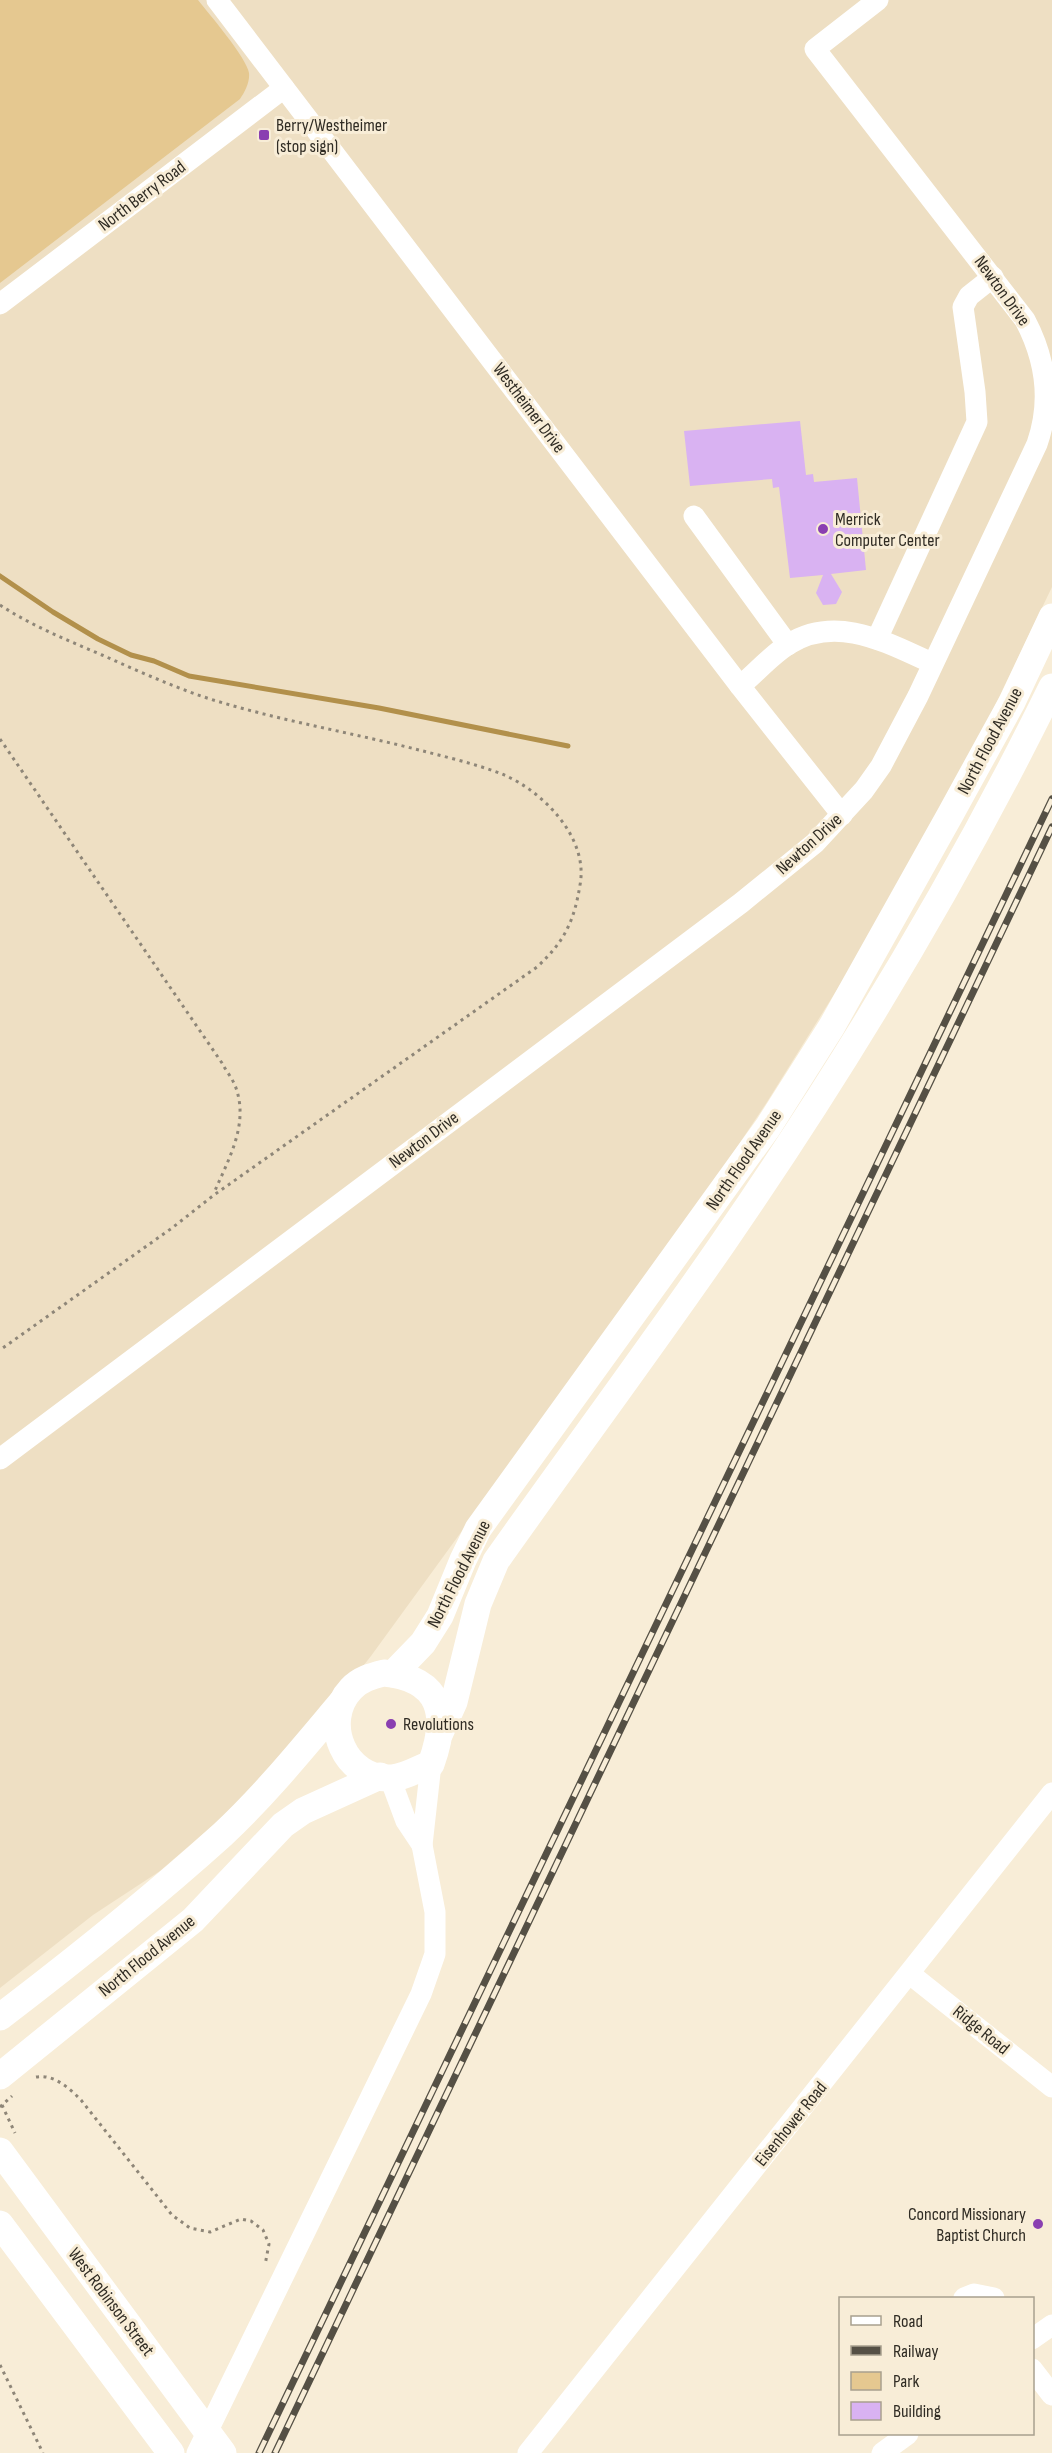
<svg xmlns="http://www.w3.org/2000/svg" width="1052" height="2453" font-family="'Sofia Sans Condensed',sans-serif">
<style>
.built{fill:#eedfc3}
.green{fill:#e5c890}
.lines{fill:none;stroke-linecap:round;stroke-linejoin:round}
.stream{stroke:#b2904b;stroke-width:5}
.building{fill:#d9b2f2}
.path{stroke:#8e8678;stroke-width:3;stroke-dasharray:3 4.5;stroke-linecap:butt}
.minor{stroke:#fff;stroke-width:21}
.major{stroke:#fff;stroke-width:27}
.rail-casing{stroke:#555045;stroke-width:7}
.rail{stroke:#f8edd7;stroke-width:4.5;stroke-dasharray:14;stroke-linecap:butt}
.poi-dot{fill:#8a3fb1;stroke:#f8edd7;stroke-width:2}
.labels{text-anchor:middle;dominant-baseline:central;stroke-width:6;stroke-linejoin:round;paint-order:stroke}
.poi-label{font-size:18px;fill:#302c24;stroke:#f8edd7;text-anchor:start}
.street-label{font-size:18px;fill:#302c24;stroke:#f8edd7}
</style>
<rect width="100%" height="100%" fill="#f8edd7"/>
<polygon class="built" points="0,0 1052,0 1052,587 989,718 871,935 767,1102 691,1216 371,1656 330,1708 234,1807 160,1871 93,1915 0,1988"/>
<path class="green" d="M 0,0 L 198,0 C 209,14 247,58 249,73 C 250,82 245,92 240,99 L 0,283 Z"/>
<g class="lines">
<polyline class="stream" points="0,576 53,612 98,639 131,655 154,661 189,676 379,708 568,746"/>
</g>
<polygon class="building" points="800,421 806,475 813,474 814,482 857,478 866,570 831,574 842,592 836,604 823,605 816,593 823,575 790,578 779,487 773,488 772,479 690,486 684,431"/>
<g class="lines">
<g class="path">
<path d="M 0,605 C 32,626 67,640 102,655 C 136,670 171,686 207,698 C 276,720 349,732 419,750 C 446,757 476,764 502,774 C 543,791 589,838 580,885 C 574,922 564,942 537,967 L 214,1195 L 172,1228 L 0,1350"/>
<path d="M 0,739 L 222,1063 C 226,1071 233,1079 236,1088 C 249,1125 228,1160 214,1193"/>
<path d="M 36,2077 C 54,2074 69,2088 81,2100 L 172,2215 L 190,2228 L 210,2232 L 241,2219 L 251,2221 L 263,2230 L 269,2244 L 265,2265"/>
<polyline points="2,2105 15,2133"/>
<polyline points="0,2107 12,2096"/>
<polyline points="0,2365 43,2453"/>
</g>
<g class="minor">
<polyline points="217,0 740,686 842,815"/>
<polyline points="0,304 284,88"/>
<polyline points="694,516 788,645"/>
<polyline points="877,639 977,422 975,392 963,307 969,296 993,277"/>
<path d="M 740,686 C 756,673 771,655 789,644 C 837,614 887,643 932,663"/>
<path d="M 0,1459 L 741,903 L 815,843 L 864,790 L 881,766 L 918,696 L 1037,444 C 1052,401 1046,360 1025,320 L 815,49 L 878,0"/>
<polyline points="390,1778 406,1821 422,1845 431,1764"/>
<polyline points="910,1974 1052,2087"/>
<polyline points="964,2298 974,2294 994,2298"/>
<polyline points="1032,2339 1052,2325"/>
<polyline points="1032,2369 1052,2395"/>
<polyline points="197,2453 421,1994 435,1954 435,1912 422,1845"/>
<polyline points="528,2453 1052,1793"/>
<polyline points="882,2453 908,2434"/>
</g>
<g class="major">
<path d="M 384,1673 C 442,1679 449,1715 431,1764 C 417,1769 406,1777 392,1778 C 345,1781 320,1722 351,1689 C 360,1679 372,1676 384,1673 Z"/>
<polyline points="393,1674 423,1643 440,1616 463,1560 478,1529 768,1127 832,1026 950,815 1012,702 1052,617"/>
<path d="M 440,1733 L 454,1702 L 478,1604 L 496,1561 C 571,1455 649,1350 723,1243 C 845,1066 957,880 1052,687"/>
<path d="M 0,2017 C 76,1959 151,1899 222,1835 C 265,1795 303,1748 341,1703"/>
<polyline points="0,2076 193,1920 283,1825 303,1811 380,1776"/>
<polyline points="0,2151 223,2453"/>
<polyline points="0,2224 171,2453"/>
</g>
<g class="rail-casing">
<g id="rail">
<polyline points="259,2453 1052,799"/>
<polyline points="275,2453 1052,827"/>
</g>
</g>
<use href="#rail" class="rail"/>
</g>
<g class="poi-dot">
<rect x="258" y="129" width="12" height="12" rx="3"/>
<circle cx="823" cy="529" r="6"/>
<circle cx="391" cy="1724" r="6"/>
<circle cx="1038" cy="2224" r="6"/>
</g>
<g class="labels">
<g class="poi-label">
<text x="276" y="125">Berry/Westheimer<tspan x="276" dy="21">(stop sign)</tspan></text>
<text x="835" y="519">Merrick<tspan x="835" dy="21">Computer Center</tspan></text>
<text x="403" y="1724">Revolutions</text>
<text x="1026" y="2214" text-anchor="end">Concord Missionary<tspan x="1026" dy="21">Baptist Church</tspan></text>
</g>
<g class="street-label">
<text transform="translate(142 196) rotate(-37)">North Berry Road</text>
<text transform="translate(1002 291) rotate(54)">Newton Drive</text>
<text transform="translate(529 408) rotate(53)">Westheimer Drive</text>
<text transform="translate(990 741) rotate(-62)">North Flood Avenue</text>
<text transform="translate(809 844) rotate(-42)">Newton Drive</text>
<text transform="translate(424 1140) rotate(-37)">Newton Drive</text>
<text transform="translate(744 1160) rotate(-55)">North Flood Avenue</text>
<text transform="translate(459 1574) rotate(-63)">North Flood Avenue</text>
<text transform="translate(147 1956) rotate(-39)">North Flood Avenue</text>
<text transform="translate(981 2030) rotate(39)">Ridge Road</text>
<text transform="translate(791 2124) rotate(-51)">Eisenhower Road</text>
<text transform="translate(111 2302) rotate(53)">West Robinson Street</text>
</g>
</g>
<rect x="839" y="2297" width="195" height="138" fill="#f8edd7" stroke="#a8a08f" stroke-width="1.5"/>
<rect x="851" y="2316" width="30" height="9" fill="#ffffff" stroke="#a8a08f" stroke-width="1.5"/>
<text x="893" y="2327" font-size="18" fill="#302c24">Road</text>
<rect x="851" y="2346" width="30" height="9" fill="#555045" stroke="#a8a08f" stroke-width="1.5"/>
<text x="893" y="2357" font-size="18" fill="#302c24">Railway</text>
<rect x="851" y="2372" width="30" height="18" fill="#e5c890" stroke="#a8a08f" stroke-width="1.5"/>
<text x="893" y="2387" font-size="18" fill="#302c24">Park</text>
<rect x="851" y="2402" width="30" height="18" fill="#d9b2f2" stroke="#a8a08f" stroke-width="1.5"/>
<text x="893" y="2417" font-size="18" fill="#302c24">Building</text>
</svg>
